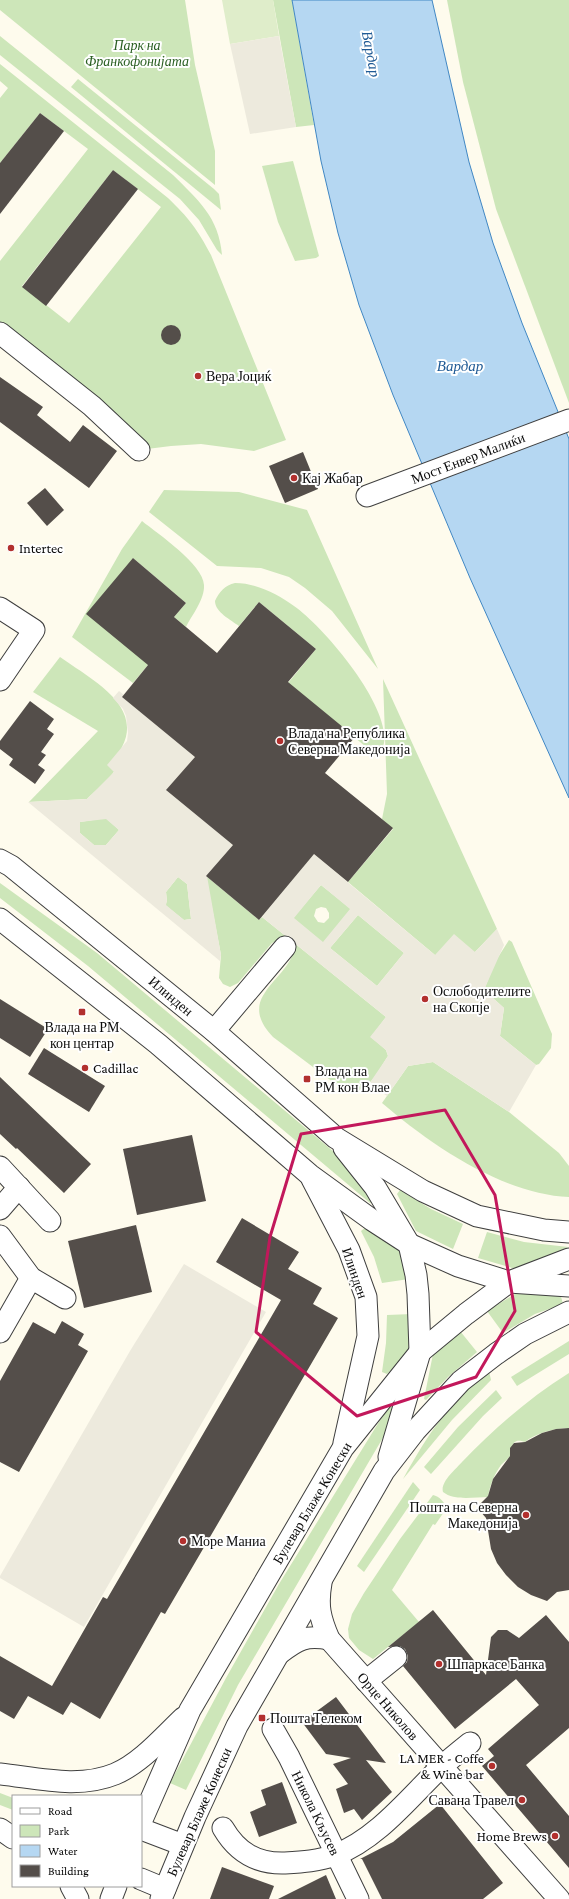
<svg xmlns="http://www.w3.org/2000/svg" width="569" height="1899" font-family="'Crimson Pro',serif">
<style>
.green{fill:#cde6b9;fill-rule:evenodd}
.pitch{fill:#dfedca}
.plaza{fill:#edeadd;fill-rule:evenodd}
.water{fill:#b5d7f2;stroke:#4187c3}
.building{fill:#544e4a}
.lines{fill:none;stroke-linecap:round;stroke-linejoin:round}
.minor-casing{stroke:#3f3f3f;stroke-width:23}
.minor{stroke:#fff;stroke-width:21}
.marked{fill:none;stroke:#c2185b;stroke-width:3;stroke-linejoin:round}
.poi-dot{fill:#b2302e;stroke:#fff;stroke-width:1.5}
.labels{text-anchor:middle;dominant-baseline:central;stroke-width:4;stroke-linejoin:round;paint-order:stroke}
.park-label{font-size:14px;font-style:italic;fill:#2a5f22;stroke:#fff}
.poi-label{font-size:14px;fill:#0c0c0c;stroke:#fff;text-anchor:start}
.street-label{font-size:14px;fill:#0c0c0c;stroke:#fff}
.water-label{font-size:15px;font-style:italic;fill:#1f5a95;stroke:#fff}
</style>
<rect width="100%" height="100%" fill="#fefbed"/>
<g class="green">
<polygon points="0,0 185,0 195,65 215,151 215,185 0,10"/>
<polygon points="273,0 292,0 314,125 296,127"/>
<polygon points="447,0 569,0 569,403 496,209 463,82"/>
<path d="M 0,36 L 173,175 C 198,200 219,217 222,255 L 217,250 L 199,220 L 180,199 L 0,55 Z"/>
<path d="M 0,64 L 168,198 C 188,217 198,230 211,255 L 286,440 L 254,451 L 201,444 L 171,446 L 139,450 L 0,333 L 0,261 L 88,149 L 40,113 L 0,163 L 0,98 L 8,88 L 0,81 ZM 113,170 L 161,207 L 69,323 L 22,286 Z"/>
<polygon points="78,79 214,189 219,194 221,210 71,87"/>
<polygon points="293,161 319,256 316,258 295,261 278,222 262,166"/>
<polygon points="164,490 239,492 307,510 378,669 332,611 305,588 289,577 261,568 217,566 149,512"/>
<path d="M 142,521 C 158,534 203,564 204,585 C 205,599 192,615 186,627 L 174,617 L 186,603 L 133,558 L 161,649 L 133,683 L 72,637 L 122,549 Z"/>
<path d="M 235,583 C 256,583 278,594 294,606 C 324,627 390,705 384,743 C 383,748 380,752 377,756 L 297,690 L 279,694 L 316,649 L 259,602 L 239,626 C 231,620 215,612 215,601 C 219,592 225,585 235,583 Z"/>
<path d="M 60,657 C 89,678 144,705 122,747 C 119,754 118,763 115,770 C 110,779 95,791 87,799 L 29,802 L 98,731 L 33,692 Z"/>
<polygon points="383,679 497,929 475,952 435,955 348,882 393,829 382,819 387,794"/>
<polygon points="106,818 119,830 106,845 94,845 80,833 80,822"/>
<path d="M 206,876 L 259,920 L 262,917 L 386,1017 L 371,1037 L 386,1050 L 388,1056 C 376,1074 366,1100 341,1088 L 273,1037 C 237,999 281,984 293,954 L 277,941 L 272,943 L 238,983 L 230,987 L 223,984 L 219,978 L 221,955 Z"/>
<polygon points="178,877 187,884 191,919 184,920 165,905 167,901 166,892"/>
<polygon points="0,883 97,953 334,1152 361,1178 374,1202 370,1203 88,966 0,898"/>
<path d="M 321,885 L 351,909 L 323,943 L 293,918 ZM 321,907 L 326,908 L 329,913 L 329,918 L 324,923 L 318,922 L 314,916 L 316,909 Z"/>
<polygon points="358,915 404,953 377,986 330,948"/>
<polygon points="509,940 512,942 552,1034 551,1048 539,1064 536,1065 500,1036 504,1008 484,990 495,962"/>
<path d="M 433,1062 L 509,1112 L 559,1153 L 569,1166 L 569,1197 C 502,1194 431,1145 382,1103 L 408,1066 Z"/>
<polygon points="400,1190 431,1209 463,1224 453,1249 416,1231 397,1194"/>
<polygon points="366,1227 400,1247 409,1279 382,1283 374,1257 361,1231"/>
<polygon points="487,1232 524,1242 568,1247 519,1270 478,1258"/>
<polygon points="518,1292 560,1293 563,1304 535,1314 503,1333 487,1311"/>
<polygon points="412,1314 412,1345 401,1361 387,1374 382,1372 386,1343 387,1315"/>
<polygon points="460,1331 477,1352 448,1377 426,1400 424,1399 433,1354"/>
<polygon points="569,1341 569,1354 517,1386 511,1377"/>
<path d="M 489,1371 L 491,1380 L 452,1420 L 403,1479 C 429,1433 447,1404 489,1371 Z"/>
<path d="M 569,1373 L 569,1431 L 567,1428 C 552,1429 536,1433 525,1442 C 510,1437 513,1449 510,1456 C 508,1459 504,1462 501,1465 C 494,1475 490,1485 488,1497 C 474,1497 454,1501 443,1492 C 440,1482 456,1469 462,1462 C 495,1428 529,1398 569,1373 Z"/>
<polygon points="496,1390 502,1398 483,1416 431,1474 424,1467 458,1427"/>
<polygon points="394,1402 391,1424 238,1685 186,1790 170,1783 226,1678 279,1584 390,1404"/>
<polygon points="413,1482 420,1490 364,1572 357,1566"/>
<path d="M 433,1495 C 439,1496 446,1503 446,1509 L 435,1525 L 433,1524 L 392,1590 L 419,1622 L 373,1659 L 359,1650 L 349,1638 L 348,1629 L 352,1614 L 364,1593 L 400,1539 Z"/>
<polygon points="0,1793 13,1798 13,1810 0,1805"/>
</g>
<polygon class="pitch" points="222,0 273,0 279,36 230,44"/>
<g class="plaza">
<polygon points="279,36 296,127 250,134 230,44"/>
<path d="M 119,691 L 124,695 L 122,697 L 179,743 L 215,732 L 167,791 L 221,835 L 250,824 L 207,876 L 221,955 L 220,961 L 28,802 L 87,799 L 114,772 L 107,765 L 127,741 L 128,733 L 126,716 L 123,709 L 113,698 ZM 106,819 L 119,830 L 106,845 L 94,845 L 80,833 L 80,822 ZM 178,877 L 187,884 L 191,919 L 184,920 L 166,905 L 167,901 L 166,892 Z"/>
<path d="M 297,840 L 435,955 L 454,934 L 475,952 L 497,929 L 504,945 L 484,990 L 504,1008 L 500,1036 L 536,1065 L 509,1112 L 433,1062 L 408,1066 L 387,1096 L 369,1084 L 388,1056 L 386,1050 L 370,1037 L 386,1017 L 262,917 L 303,867 ZM 321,885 L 350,909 L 323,942 L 294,918 ZM 358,915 L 404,953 L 377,986 L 330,948 Z"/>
<polygon points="184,1264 266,1312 84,1627 0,1578 0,1576 130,1351"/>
</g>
<polygon class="water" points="292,0 432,0 469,162 493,243 522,323 569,439 569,798 470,578 393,395 359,305 338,233 321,161"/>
<g class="building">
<polygon points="40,113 64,131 0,214 0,163"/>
<polygon points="113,170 138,189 46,306 22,287"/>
<circle cx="171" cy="335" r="10"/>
<polygon points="0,377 43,407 37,415 70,442 83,425 117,451 89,488 0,422"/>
<polygon points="303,452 318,489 285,503 269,466"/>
<polygon points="45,488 64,510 47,526 27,503"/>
<polygon points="133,558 186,603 174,617 217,653 259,602 316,649 288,682 355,737 325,773 393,828 348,882 314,854 259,920 206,876 233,845 166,790 195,757 122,697 148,665 86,614"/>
<polygon points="30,701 54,719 47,729 54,734 41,752 46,755 38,765 45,770 35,784 9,765 13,759 0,749 0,741"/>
<polygon points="0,999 48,1029 30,1057 0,1038"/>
<polygon points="44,1048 105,1086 89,1112 28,1074"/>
<polygon points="0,1077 91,1164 64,1193 17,1148 16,1149 0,1134"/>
<polygon points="192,1135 206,1201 137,1215 123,1149"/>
<polygon points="242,1218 299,1252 288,1269 322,1288 313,1304 338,1318 165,1614 161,1612 100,1719 71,1702 63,1715 28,1696 14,1719 0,1711 0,1656 52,1686 103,1597 107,1599 281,1300 216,1262"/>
<polygon points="136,1225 152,1292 84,1308 68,1241"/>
<polygon points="62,1321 84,1334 78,1345 88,1351 19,1472 0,1462 0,1381 33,1322 55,1334"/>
<polygon points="569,1428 569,1590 557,1592 547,1601 531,1595 518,1587 506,1575 497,1563 491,1549 486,1518 480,1511 479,1505 488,1496 493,1479 510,1456 510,1448 514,1443 525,1442 542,1433 556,1429"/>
<polygon points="433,1610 486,1675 491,1637 498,1630 507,1630 519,1638 546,1615 569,1642 569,1728 526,1765 569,1816 569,1868 482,1766 494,1756 488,1749 539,1705 516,1679 455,1729 403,1666 407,1662 408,1656 405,1649 400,1646 388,1647"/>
<polygon points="336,1697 386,1763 366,1760 392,1792 362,1820 354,1809 344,1813 336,1789 348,1784 333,1764 351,1758 326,1754 302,1722"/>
<polygon points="282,1782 297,1823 259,1837 250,1812 266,1805 261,1790"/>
<polygon points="440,1804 503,1883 483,1899 382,1899 362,1859 360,1859 393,1842"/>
<polygon points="222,1867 274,1886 269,1899 210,1899"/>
<polygon points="326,1875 336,1899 278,1899"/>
</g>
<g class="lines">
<g class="minor-casing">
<g id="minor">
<polyline points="0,333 92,406 139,450"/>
<polyline points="367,496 569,420"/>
<polyline points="0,608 34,630 0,680"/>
<polyline points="0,860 11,866 214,1031 336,1138 423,1191 477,1216 544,1230 569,1232"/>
<polyline points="0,919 158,1044 310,1175 372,1220 409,1244 458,1266 509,1282 569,1286"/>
<polyline points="214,1031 285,947"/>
<polyline points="344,1148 375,1187 409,1244 416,1275 418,1294 420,1352 389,1457"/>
<polyline points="0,1167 50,1221"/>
<polyline points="312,1179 349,1250 366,1297 368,1336 344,1443"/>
<polyline points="0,1209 19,1187"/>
<polyline points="0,1236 31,1278 65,1298"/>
<polyline points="0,1332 31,1278"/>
<path d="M 321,1583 C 317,1606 320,1618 329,1639 L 559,1899"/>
<path d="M 280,1653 C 298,1639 306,1635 329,1639"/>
<polyline points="366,1681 396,1657"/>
<polyline points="273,1729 289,1757 358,1899"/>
<path d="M 0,1774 C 37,1778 79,1789 115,1774 C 141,1763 163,1737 183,1718"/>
<polyline points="141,1822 190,1710 343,1448 420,1352 466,1314 509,1282 569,1259"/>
<path d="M 223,1828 C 237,1852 256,1864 285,1863 C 302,1862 319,1861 335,1855 C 377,1839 409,1798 440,1768 C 450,1759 460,1751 470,1743"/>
<polyline points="0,1829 13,1838"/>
<polyline points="141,1829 183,1845"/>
<polyline points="141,1879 165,1889"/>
<polyline points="71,1886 78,1899"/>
<polyline points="111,1899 116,1886"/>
<polyline points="161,1899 195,1817 237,1726 384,1471 415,1431 461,1381 496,1354 525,1334 569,1312"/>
</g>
</g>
<use href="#minor" class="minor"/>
</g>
<path class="marked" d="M 445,1110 L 495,1195 L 515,1311 L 476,1377 L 357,1416 L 256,1332 L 270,1237 L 301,1134 Z"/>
<g class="poi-dot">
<circle cx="198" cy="376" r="4"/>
<circle cx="294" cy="478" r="4"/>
<circle cx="11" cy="548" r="4"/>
<circle cx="280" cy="741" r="4"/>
<circle cx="425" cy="999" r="4"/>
<rect x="78" y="1008" width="8" height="8" rx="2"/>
<circle cx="85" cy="1068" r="4"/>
<rect x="303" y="1075" width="8" height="8" rx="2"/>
<circle cx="526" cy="1515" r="4"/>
<circle cx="183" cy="1541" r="4"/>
<circle cx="439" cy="1664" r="4"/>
<rect x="258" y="1714" width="8" height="8" rx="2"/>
<circle cx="492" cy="1766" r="4"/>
<circle cx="522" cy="1800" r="4"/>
<circle cx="555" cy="1836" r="4"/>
</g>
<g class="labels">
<g class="park-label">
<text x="137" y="45">Парк на<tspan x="137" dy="16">Франкофонијата</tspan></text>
</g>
<g class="poi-label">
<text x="206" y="376">Вера Јоциќ</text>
<text x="302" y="478">Кај Жабар</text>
<text x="19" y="548">Intertec</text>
<text x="288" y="733">Влада на Република<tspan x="288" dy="16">Северна Македонија</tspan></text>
<text x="433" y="991">Ослободителите<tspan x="433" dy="16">на Скопје</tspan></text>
<text x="82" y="1027" text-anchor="middle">Влада на РМ<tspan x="82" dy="16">кон центар</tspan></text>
<text x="93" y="1068">Cadillac</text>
<text x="315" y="1071">Влада на<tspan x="315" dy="16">РМ кон Влае</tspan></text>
<text x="518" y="1507" text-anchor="end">Пошта на Северна<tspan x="518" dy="16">Македонија</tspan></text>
<text x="191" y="1541">Море Маниа</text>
<text x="447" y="1664">Шпаркасе Банка</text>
<text x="270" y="1718">Пошта Телеком</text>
<text x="484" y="1758" text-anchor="end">LA MER - Coffe<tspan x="484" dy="16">&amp; Wine bar</tspan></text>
<text x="514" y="1800" text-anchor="end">Савана Травел</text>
<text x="547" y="1836" text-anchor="end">Home Brews</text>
</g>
<g class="street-label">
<text transform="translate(468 458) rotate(-21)">Мост Енвер Малиќи</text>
<text transform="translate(171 996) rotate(40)">Илинден</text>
<text transform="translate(355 1273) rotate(71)">Илинден</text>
<text transform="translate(312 1503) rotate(-59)">Булевар Блаже Конески</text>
<text transform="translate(388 1706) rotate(49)">Орце Николов</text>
<text transform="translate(199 1812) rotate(-66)">Булевар Блаже Конески</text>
<text transform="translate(316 1813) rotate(64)">Никола Кљусев</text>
</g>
<g class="water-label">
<text transform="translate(371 54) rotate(79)">Вардар</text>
<text x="460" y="366">Вардар</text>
</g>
</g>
<rect x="12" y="1795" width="130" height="92" fill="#ffffff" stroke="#9e9e9e"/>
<rect x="20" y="1808" width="20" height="6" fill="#ffffff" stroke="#9e9e9e"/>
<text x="48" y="1815" font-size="12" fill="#0c0c0c">Road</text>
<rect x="20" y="1825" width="20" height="12" fill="#cde6b9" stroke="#9e9e9e"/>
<text x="48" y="1835" font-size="12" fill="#0c0c0c">Park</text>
<rect x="20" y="1845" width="20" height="12" fill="#b5d7f2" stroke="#9e9e9e"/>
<text x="48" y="1855" font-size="12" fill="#0c0c0c">Water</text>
<rect x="20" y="1865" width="20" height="12" fill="#544e4a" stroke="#9e9e9e"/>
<text x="48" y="1875" font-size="12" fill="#0c0c0c">Building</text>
</svg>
